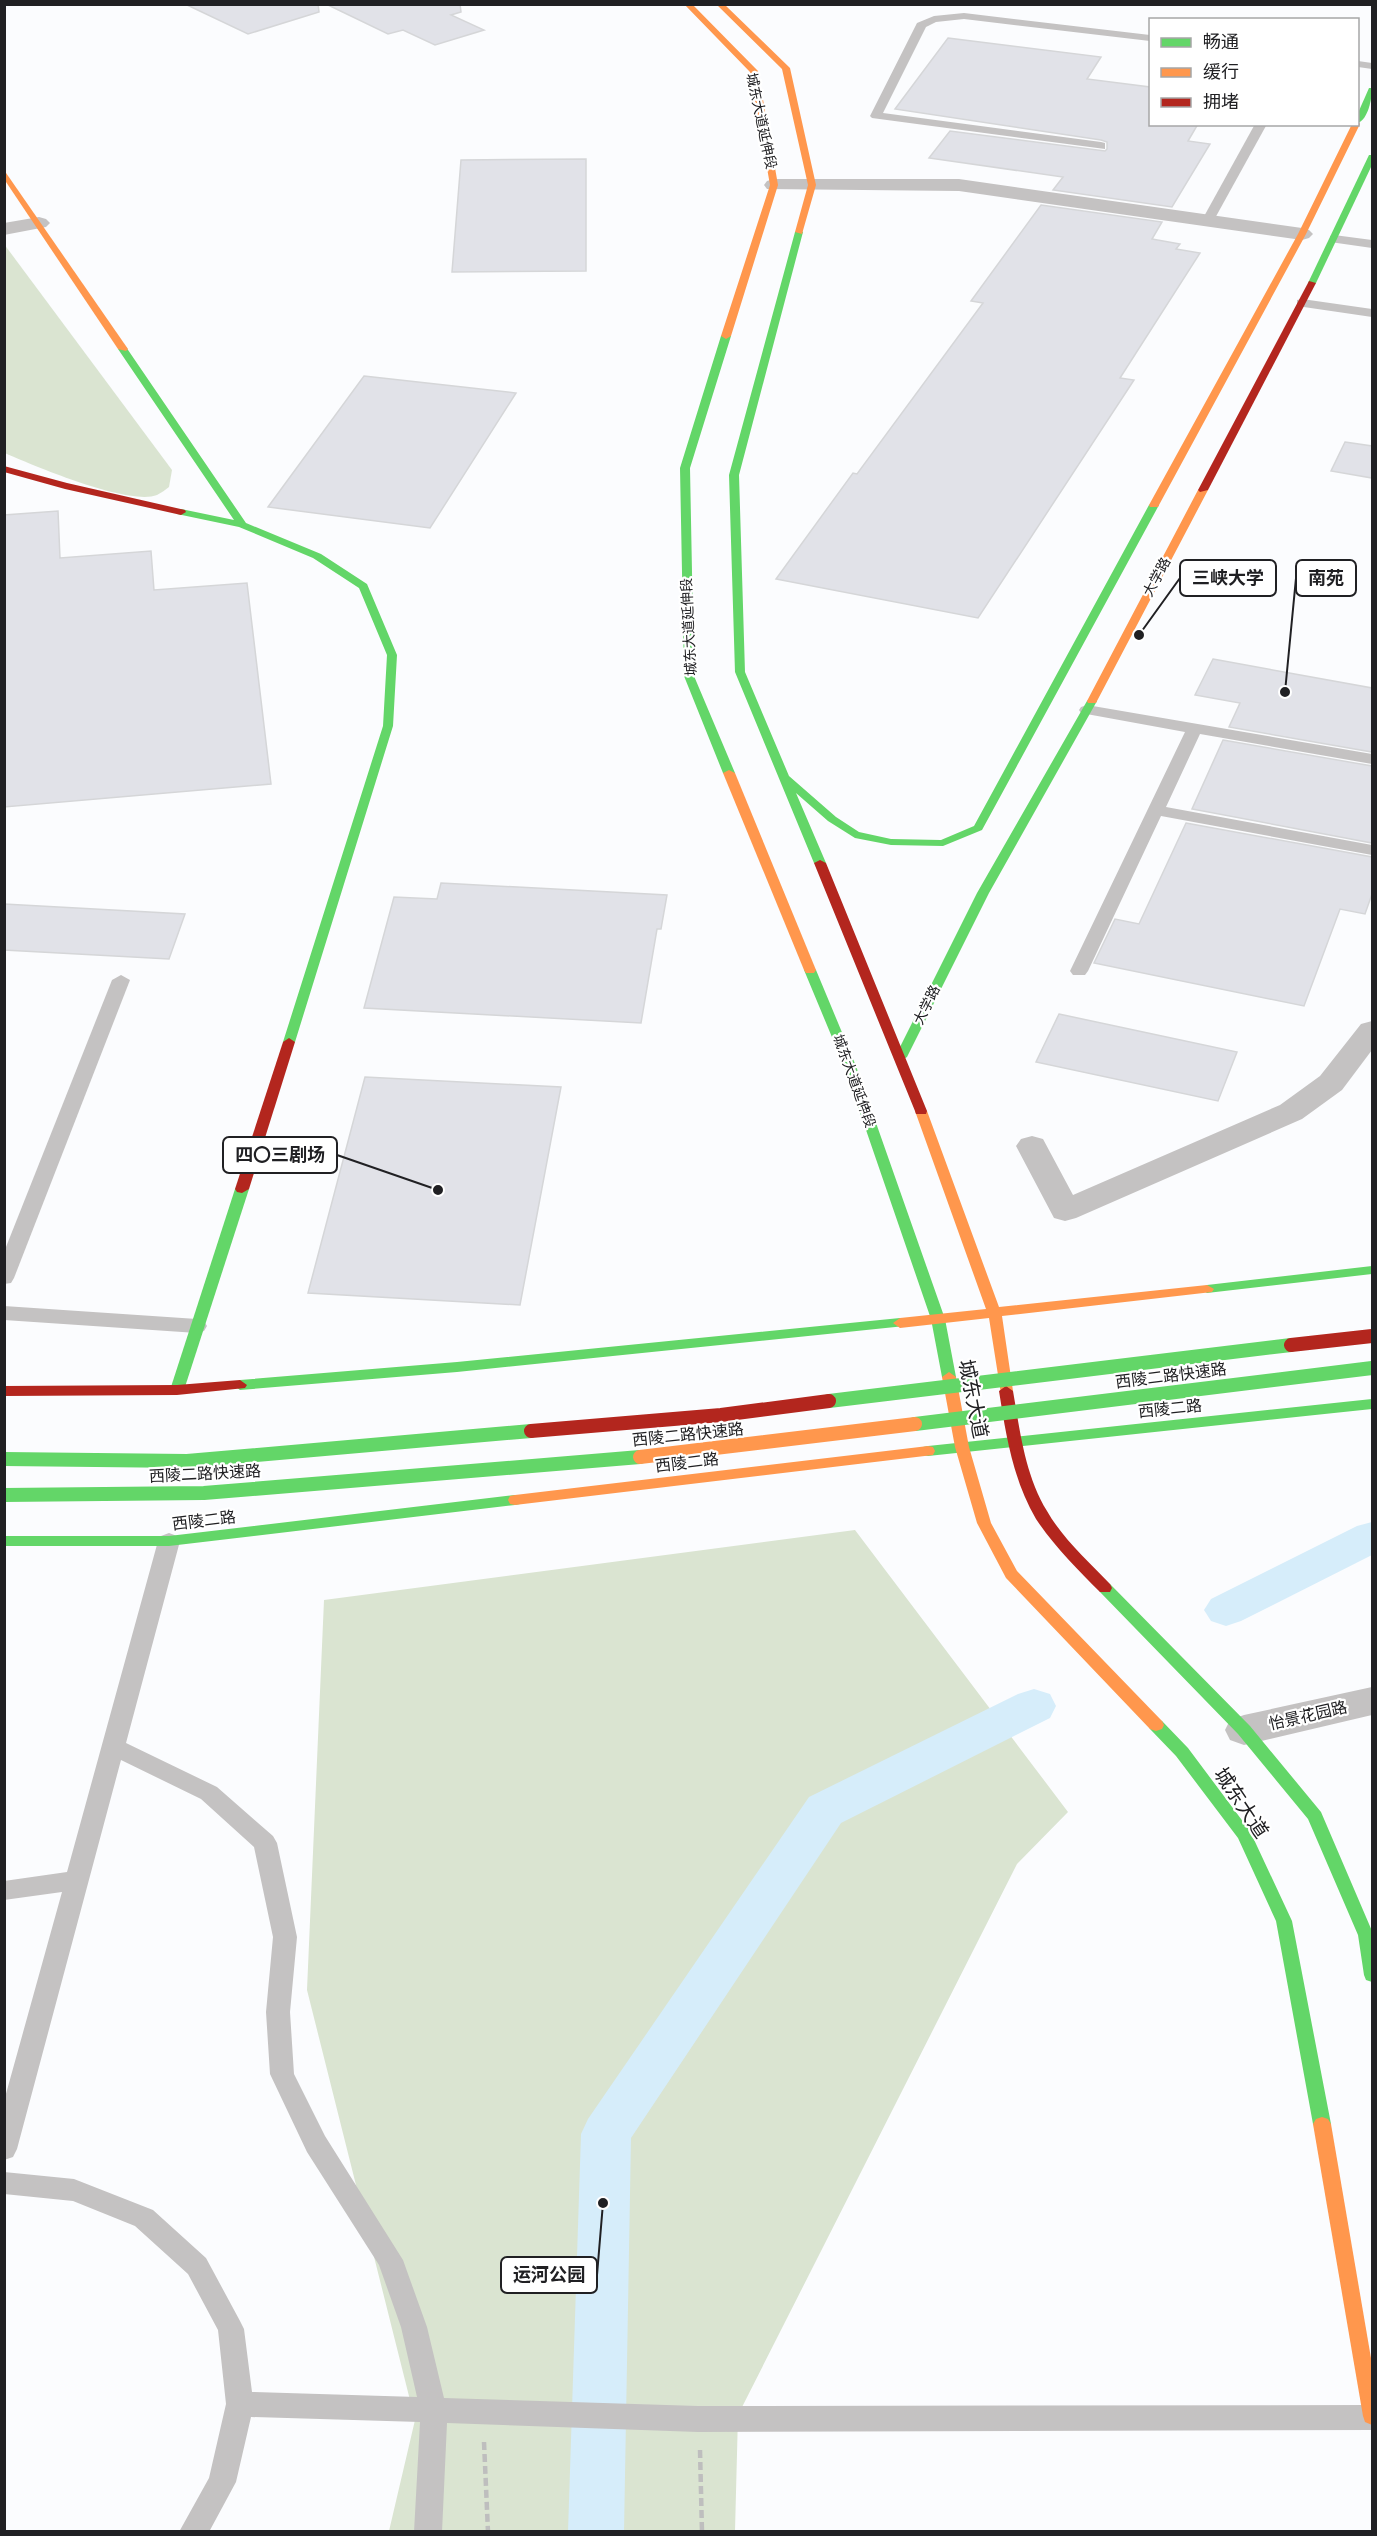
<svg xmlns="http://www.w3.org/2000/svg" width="1377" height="2536" font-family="'Nunito Sans','Noto Sans SC',sans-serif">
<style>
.green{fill:#dae4d1}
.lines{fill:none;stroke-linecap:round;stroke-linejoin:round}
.canal{fill:#d6edfa;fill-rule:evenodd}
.building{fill:#e1e2e8;stroke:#d5d6d8;stroke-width:1.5}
.path{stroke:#bebebe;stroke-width:4.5;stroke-dasharray:8 4;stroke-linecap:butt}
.lane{fill:#c4c2c2;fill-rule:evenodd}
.street{fill:#c4c2c2;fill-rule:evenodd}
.fast{fill:#63d668;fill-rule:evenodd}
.slow{fill:#ff974d;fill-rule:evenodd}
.jam{fill:#b3261e;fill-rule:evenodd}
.fast-bridge{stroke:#63d668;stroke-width:14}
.slow-bridge{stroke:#ff974d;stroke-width:14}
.jam-bridge{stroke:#b3261e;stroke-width:14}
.labels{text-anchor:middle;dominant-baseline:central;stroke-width:4.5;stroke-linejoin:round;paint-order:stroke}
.far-street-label{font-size:14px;fill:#202023;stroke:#fff}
.street-label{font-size:16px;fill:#202023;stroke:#fff}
.near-street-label{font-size:20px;fill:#202023;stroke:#fff}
.leader{fill:none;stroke:#202023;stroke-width:2}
.callout-dot{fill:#202023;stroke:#fff;stroke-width:2}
.callout{fill:#fff;stroke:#202023;stroke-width:2}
.callout-label{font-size:18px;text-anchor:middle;font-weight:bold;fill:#202023}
</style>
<rect width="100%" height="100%" fill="#fbfcfe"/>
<g class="green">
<path d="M 4,244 L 172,470 L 169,487 C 165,490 161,493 157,495 C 129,506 34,466 5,453 Z"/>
<polygon points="855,1530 1068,1812 1017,1864 738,2415 735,2531 389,2531 415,2420 307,1990 324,1600"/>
</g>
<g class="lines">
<g class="canal">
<polygon points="1372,1522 1372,1555 1241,1621 1226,1626 1211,1621 1204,1610 1211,1599 1357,1526"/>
<polygon points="1034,1689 1050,1694 1056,1706 1050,1718 841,1823 631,2138 624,2532 568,2532 581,2134 588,2119 809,1797 1018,1694"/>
</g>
</g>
<g class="building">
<polygon points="185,4 318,4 319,12 248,34"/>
<polygon points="326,4 460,4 461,12 451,15 484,30 435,45 403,30 388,34"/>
<polygon points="948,38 1101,57 1087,79 1150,87 1150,124 1198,124 1188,141 1210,144 1172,207 1053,190 1063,177 929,158 950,131 1105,151 1107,149 1107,142 1101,140 895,109"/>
<polygon points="586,159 586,271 452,272 461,160"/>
<polygon points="1041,205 1162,222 1152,239 1180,244 1176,249 1200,253 1120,378 1134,380 978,618 776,579 853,473 857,474 983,303 971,301"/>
<polygon points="364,376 516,393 430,528 268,507"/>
<polygon points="1345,442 1372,446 1372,478 1331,471"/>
<polygon points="58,511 60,558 151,551 154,590 247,583 271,784 4,807 4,515"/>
<polygon points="1213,659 1372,688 1372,752 1229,727 1240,703 1195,695"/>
<polygon points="1223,740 1372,766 1372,843 1192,809"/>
<polygon points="1186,823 1372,857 1372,894 1365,914 1340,909 1304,1006 1094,963 1115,919 1139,924"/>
<polygon points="441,883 667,895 661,929 657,929 641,1023 364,1008 394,897 437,899"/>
<polygon points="4,904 185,914 169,959 4,950"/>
<polygon points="1059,1014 1237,1052 1218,1101 1036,1062"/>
<polygon points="365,1077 561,1087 520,1305 308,1293"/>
</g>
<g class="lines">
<g class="path">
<polyline points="484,2442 488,2532"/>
<polyline points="700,2450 702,2532"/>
</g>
<g class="lane">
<polygon points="964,13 1150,35 1150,41 964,19 936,22 926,27 883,113 1101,142 1105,143 1105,149 872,118 870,116 917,23 934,16"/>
<polygon points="1358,61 1372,63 1372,69 1358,67"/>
<polygon points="1255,124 1267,124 1214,220 1212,223 1204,223 1202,220"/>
<polygon points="1334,235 1372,240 1372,248 1330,242 1330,236"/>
<polygon points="1302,299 1372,309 1372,317 1297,306 1297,300"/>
<polygon points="1087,705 1372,754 1372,764 1200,734 1166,807 1372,845 1372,855 1161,816 1088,971 1085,975 1073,975 1070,971 1185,732 1081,713 1079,710 1081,707"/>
<polygon points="121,975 130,980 14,1278 11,1283 4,1284 4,1252 112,980"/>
<polygon points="4,1306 197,1319 204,1321 207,1326 204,1331 197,1333 4,1320"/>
<polygon points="169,1533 177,1536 180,1541 126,1743 217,1787 273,1836 277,1843 297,1937 290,2012 294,2074 325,2136 403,2260 427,2327 444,2398 698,2406 1372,2405 1372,2430 698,2432 447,2423 442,2532 414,2532 420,2422 251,2417 236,2482 209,2532 179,2532 209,2478 226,2404 218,2330 188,2274 135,2226 73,2201 4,2194 4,2172 74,2179 153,2210 206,2258 240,2321 244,2329 252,2392 417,2397 401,2327 379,2265 307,2152 270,2074 266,2012 273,1937 254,1847 201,1799 121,1760 17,2149 13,2157 4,2160 4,2101 62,1892 4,1900 4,1881 67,1872 158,1541 161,1536"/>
</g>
<g class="street">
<polygon points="774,179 959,179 1302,228 1309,230 1313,234 1309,238 1302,240 959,191 767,189 764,185 767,181"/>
<polygon points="39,217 46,219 50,223 46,227 4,235 4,223"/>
<polygon points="1372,1021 1372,1050 1342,1090 1302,1119 1076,1218 1065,1221 1054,1218 1016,1146 1021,1139 1032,1136 1043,1139 1073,1195 1280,1105 1320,1076 1361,1024"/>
<polygon points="1372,1687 1372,1715 1244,1745 1230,1740 1225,1730 1230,1720 1244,1715"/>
</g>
<g class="fast">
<path d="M 1369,88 L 1372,88 C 1372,99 1368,119 1358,123 L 1358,113 Z"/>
<polygon points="1369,155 1372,155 1372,165 1316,283 1309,285 1308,283"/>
<polygon points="799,229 803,232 739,475 745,672 789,776 836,817 859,832 891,839 941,840 974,826 1149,505 1154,502 1159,505 982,830 943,846 891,845 855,838 828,821 796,793 826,863 820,866 814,863 735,672 729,475 795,232"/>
<polygon points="726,333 731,336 690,468 694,676 735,773 729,776 723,773 684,676 680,468 721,336"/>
<polygon points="120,347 126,347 246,523 321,554 367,584 397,655 393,726 295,1042 289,1046 283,1042 383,726 387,655 359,588 313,558 239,527 177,514 176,512 181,509 234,520 118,349"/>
<polygon points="1092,698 1097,701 989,893 907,1057 901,1061 897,1060 895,1057 977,893 1087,701"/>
<polygon points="810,966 816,970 856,1066 945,1319 956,1377 954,1380 949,1382 942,1377 931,1319 844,1066 804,970"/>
<polygon points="242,1185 249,1189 184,1390 182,1393 172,1393 170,1390 235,1189"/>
<polygon points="1372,1266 1372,1274 1207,1293 1200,1289 1207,1285"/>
<polygon points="900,1318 905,1320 907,1323 905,1326 457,1372 240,1390 233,1385 240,1380 457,1362"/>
<polygon points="1372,1399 1372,1409 928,1456 923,1455 921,1451 923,1447 928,1446"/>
<polygon points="515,1495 520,1496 522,1500 520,1504 515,1505 169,1546 4,1546 4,1536 169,1536"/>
<polygon points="1105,1583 1110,1584 1250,1726 1321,1812 1372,1931 1372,1982 1366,1980 1364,1975 1358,1935 1308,1819 1238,1734 1100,1592 1098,1588 1100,1584"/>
<polygon points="1156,1719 1162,1721 1188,1748 1250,1831 1292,1921 1331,2124 1328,2129 1322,2131 1316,2129 1313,2124 1276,1921 1238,1838 1176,1756 1150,1729 1148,1725 1150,1721"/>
</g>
<g class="slow">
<polygon points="684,4 692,4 758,71 778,185 731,336 726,339 721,336 770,185 750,72"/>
<polygon points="716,4 724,4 790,68 816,185 802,234 795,232 808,185 782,69"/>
<polygon points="1358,122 1360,124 1306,234 1159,505 1158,507 1150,507 1149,505 1298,234 1352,124 1358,124"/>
<polygon points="4,170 128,349 126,351 118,349 4,179"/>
<polygon points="1203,487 1208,490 1097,701 1096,703 1088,703 1087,701 1198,490"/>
<polygon points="729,770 735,773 816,970 814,973 806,973 804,970 723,773"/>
<polygon points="921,1107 927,1111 999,1307 1207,1285 1214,1289 1212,1292 1002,1316 1013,1391 1006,1396 1001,1394 989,1318 900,1328 893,1323 900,1318 986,1309 915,1111"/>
<polygon points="949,1372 956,1377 969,1447 991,1523 1017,1571 1162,1721 1164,1725 1162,1729 1156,1731 1150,1729 1006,1578 977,1523 955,1447 942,1377"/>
<polygon points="928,1446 933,1447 935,1451 933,1455 515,1505 510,1504 508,1500 510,1496 515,1495"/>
<polygon points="1322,2117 1328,2119 1331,2124 1372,2364 1372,2425 1365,2422 1363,2416 1313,2124 1316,2119"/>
</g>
<g class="jam">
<polygon points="1309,281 1316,283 1208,490 1200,492 1198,490"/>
<polygon points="4,466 67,483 185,510 186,512 181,515 65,489 4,472"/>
<polygon points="820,860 826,863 927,1111 926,1114 916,1114 915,1111 814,863"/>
<polygon points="289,1038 295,1042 249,1189 242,1193 237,1192 235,1189 283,1042"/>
<polygon points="240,1380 247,1385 245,1388 177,1395 4,1396 4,1386 177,1385"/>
<path d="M 1006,1386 L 1013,1391 C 1020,1431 1025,1475 1047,1511 C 1063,1539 1088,1561 1110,1584 L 1112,1588 L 1110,1592 L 1100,1592 C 1077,1569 1054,1546 1036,1519 C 1013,1480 1006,1435 999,1391 Z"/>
</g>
<g class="fast-bridge">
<polyline points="829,1401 1291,1345"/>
<polyline points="915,1424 1372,1368"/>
<polyline points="4,1459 187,1461 531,1431"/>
<polyline points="4,1495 204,1493 640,1457"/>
</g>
<polyline class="slow-bridge" points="640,1457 915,1424"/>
<g class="jam-bridge">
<polyline points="1291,1345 1372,1336"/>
<polyline points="531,1431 721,1415 829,1401"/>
</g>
</g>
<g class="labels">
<g class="far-street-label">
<text transform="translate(761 121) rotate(78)">城东大道延伸段</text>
<text transform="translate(1157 577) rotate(-62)">大学路</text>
<text transform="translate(689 627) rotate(-93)">城东大道延伸段</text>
<text transform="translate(927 1005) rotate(-64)">大学路</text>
<text transform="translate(854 1081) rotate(70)">城东大道延伸段</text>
</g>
<g class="street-label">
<text transform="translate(1171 1376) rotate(-7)">西陵二路快速路</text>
<text transform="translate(1170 1409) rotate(-6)">西陵二路</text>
<text transform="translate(688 1435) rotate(-6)">西陵二路快速路</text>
<text transform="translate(687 1463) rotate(-7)">西陵二路</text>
<text transform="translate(205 1474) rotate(-3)">西陵二路快速路</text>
<text transform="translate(204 1521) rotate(-7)">西陵二路</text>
<text transform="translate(1308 1716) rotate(-13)">怡景花园路</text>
</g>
<g class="near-street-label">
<text transform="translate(973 1399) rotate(79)">城东大道</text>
<text transform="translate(1241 1803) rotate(56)">城东大道</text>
</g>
</g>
<path class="leader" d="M1285 692L1296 578M1139 635L1180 578M438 1190L337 1155M603 2203L597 2275"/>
<g class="callout-dot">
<circle cx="1285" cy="692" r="6"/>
<circle cx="1139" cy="635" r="6"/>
<circle cx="438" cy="1190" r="6"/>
<circle cx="603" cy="2203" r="6"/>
</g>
<g class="callout">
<rect x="1296" y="560" width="60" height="36" rx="6"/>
<rect x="1180" y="560" width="96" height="36" rx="6"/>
<rect x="223" y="1137" width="114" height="36" rx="6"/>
<rect x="501" y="2257" width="96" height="36" rx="6"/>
</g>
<g class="callout-label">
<text x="1326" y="584">南苑</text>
<text x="1228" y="584">三峡大学</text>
<text x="280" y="1161">四〇三剧场</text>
<text x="549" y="2281">运河公园</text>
</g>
<rect width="1377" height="2536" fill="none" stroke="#202023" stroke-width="12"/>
<rect x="1149" y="18" width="210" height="108" fill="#ffffff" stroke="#a6a6a7" stroke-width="1.5"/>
<rect x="1161" y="38" width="30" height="9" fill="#63d668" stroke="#a6a6a7" stroke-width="1.5"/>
<text x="1203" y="48" font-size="18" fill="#202023">畅通</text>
<rect x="1161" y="68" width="30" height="9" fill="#ff974d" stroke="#a6a6a7" stroke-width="1.5"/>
<text x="1203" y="78" font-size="18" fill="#202023">缓行</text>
<rect x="1161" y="98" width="30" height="9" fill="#b3261e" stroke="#a6a6a7" stroke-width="1.5"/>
<text x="1203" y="108" font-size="18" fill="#202023">拥堵</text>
</svg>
